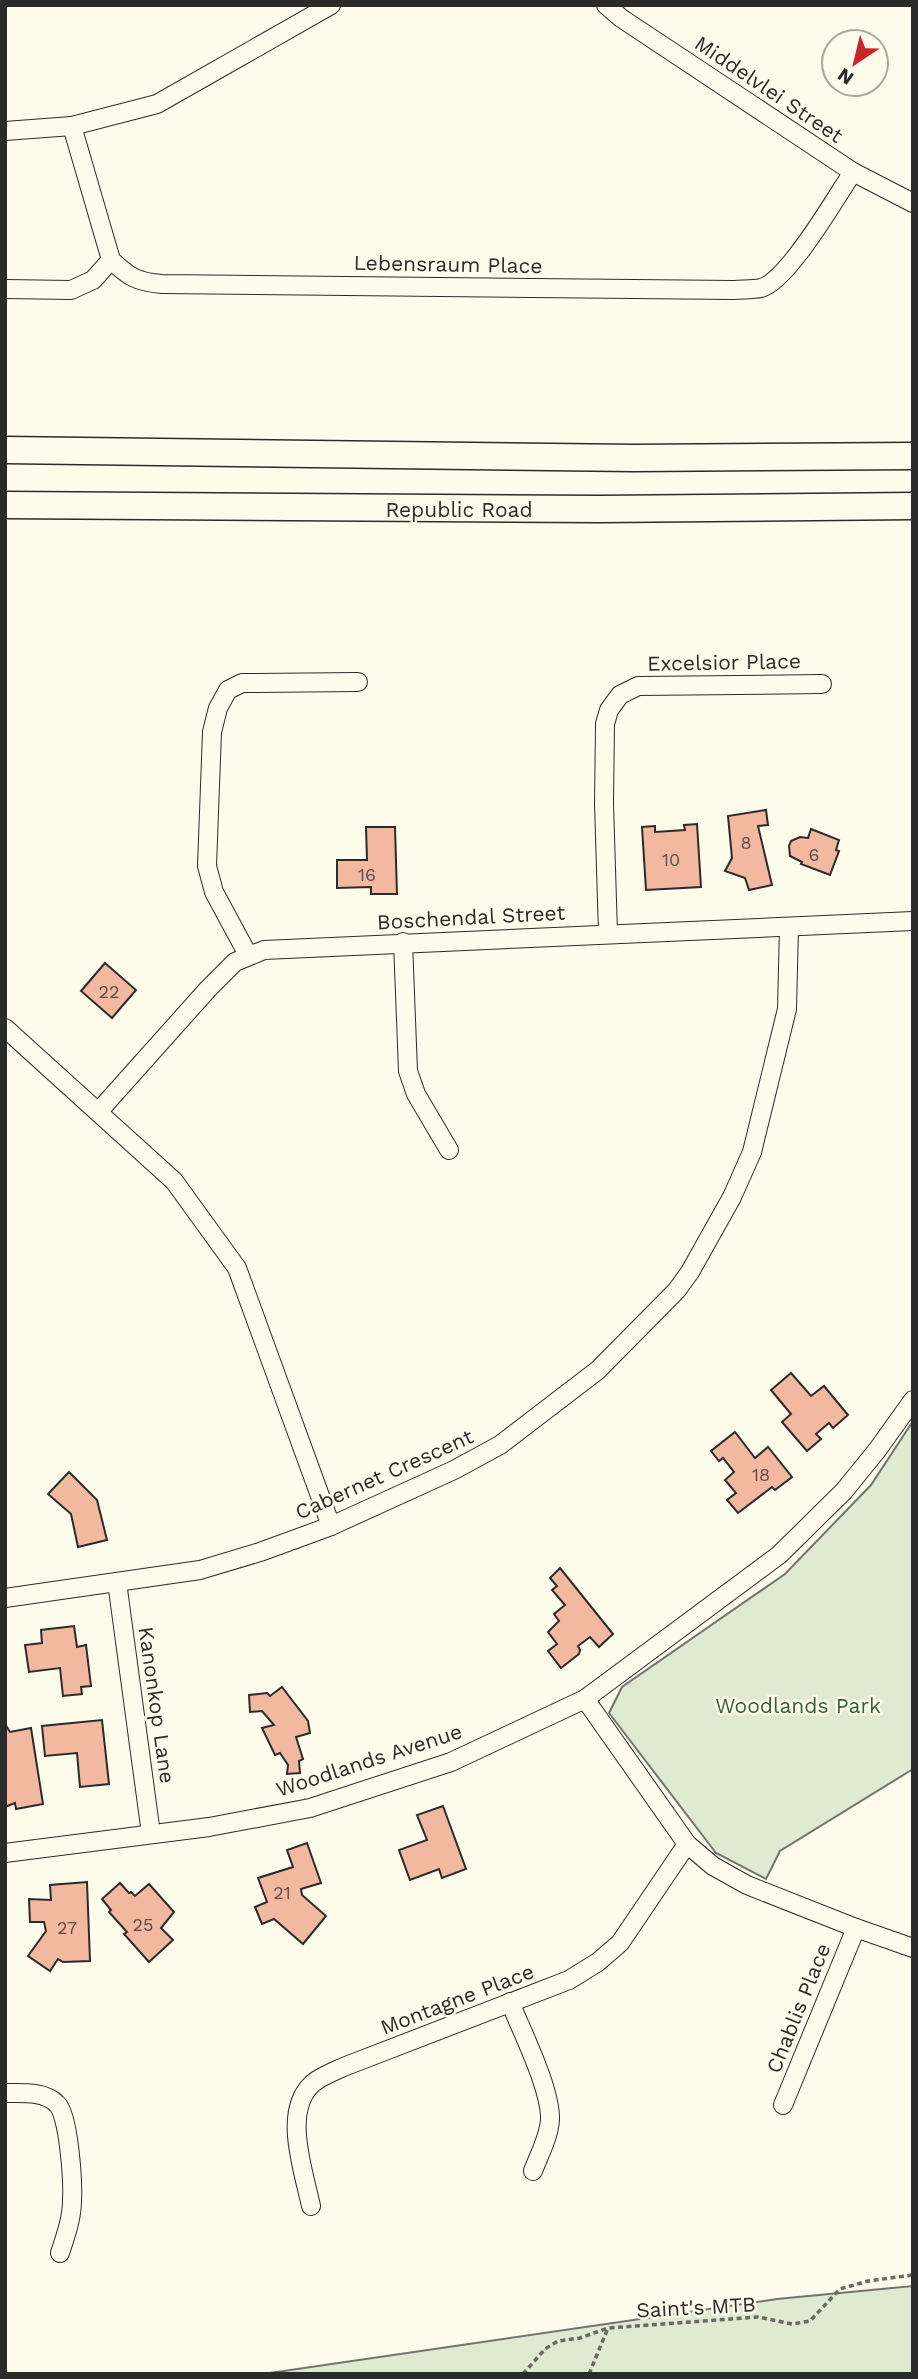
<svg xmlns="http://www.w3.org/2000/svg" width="918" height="2379" font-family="'Work Sans',sans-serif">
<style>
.green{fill:#deebd1;stroke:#74746e;stroke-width:2}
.building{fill:#f2b8a0;stroke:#2b2b2b;stroke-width:2}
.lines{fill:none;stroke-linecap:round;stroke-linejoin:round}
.minor-casing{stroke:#2b2b2b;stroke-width:20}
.secondary-casing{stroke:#2b2b2b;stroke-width:29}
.path{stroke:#6a6964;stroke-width:3.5;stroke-dasharray:5 3.5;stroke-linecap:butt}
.minor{stroke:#fdfbea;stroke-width:18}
.secondary{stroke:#fdfbea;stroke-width:26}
.labels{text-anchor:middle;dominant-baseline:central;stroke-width:5;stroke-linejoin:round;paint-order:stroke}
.number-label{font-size:18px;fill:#5d4e48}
.street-label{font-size:21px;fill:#2b2b2b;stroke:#fdfbea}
.park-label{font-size:21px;fill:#34623c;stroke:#fdfbea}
</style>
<rect width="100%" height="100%" fill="#fdfbea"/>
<g class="green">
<polygon points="913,1421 913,1769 780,1851 766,1879 716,1853 609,1713 622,1687 785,1574 871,1485"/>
<polygon points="913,2286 913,2374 263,2374 777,2299"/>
</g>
<g class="building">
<polygon points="766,810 768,825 758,826 772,885 749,890 745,878 725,871 732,858 728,816"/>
<polygon points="697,824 701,887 646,890 642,827 655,826 655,832 685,830 684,825"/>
<polygon points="366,827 395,827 397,894 371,894 371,887 337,888 337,860 367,860"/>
<polygon points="811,829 839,840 836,850 839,851 830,875 801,864 802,862 790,856 789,846 791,841 800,837 808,838"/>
<polygon points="105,963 136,990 112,1018 81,991"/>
<polygon points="791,1373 811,1396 824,1386 848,1415 833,1428 829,1423 816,1434 821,1439 807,1451 782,1422 791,1414 771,1390"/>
<polygon points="735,1432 755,1458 768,1447 792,1477 775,1490 772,1487 738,1513 727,1500 736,1493 725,1480 734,1472 723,1458 719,1461 711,1451"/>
<polygon points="69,1472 97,1500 107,1540 78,1547 71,1514 48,1494"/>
<polygon points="560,1568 613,1634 599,1647 590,1637 578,1646 580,1650 579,1654 561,1668 548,1651 557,1644 548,1632 559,1621 554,1614 565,1605 552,1590 557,1586 550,1578"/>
<polygon points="74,1626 77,1647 86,1645 91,1686 81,1687 82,1694 63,1696 60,1668 29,1672 25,1645 42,1643 41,1630"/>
<polygon points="282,1687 308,1721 310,1733 296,1737 303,1759 299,1761 300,1773 287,1774 288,1765 280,1753 275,1755 262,1728 274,1725 262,1711 250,1712 249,1695 267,1693 270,1696"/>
<polygon points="102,1720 109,1784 80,1787 77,1753 45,1756 42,1726"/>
<polygon points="5,1724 10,1732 31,1728 43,1804 16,1809 15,1803 5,1807"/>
<polygon points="443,1806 466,1869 442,1878 439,1869 410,1880 399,1850 427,1840 417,1815"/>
<polygon points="307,1843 321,1883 301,1889 302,1895 326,1916 303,1944 274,1919 262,1924 255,1907 267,1902 258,1878 293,1867 287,1850"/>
<polygon points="87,1882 90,1961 63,1962 58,1959 50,1971 28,1956 46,1931 44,1922 30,1922 29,1899 51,1900 50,1885"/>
<polygon points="120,1883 129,1893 131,1892 135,1896 149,1884 174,1912 161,1928 173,1940 149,1962 124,1934 127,1932 109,1912 111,1910 102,1899"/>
</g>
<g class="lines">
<g class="minor-casing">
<g id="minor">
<polyline points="606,5 621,18 853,172 913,203"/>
<path d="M 72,126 L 111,260 C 129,277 137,282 162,284 L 733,290 C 742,289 752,290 761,288 C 788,281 836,197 853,172"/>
<polyline points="5,131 72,126 157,104 331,5"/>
<polyline points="5,289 71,290 93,280 111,260"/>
<polyline points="608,933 604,804 605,724 609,710 620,695 638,686 822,684"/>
<polyline points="403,942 408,1071 416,1094 449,1150"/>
<polyline points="248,955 214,892 207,866 212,732 218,708 228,690 242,683 358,682"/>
<polyline points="5,1028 174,1181 237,1268 331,1526"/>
<polyline points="99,1111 208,989 235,962 264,950 913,921"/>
<polyline points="117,1582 151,1834"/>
<polyline points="5,1598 200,1570 260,1552 331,1526 454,1470 500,1445 598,1370 677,1290 690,1272 732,1197 752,1152 787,1009 789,927"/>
<polyline points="585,1699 687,1844 713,1866 747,1885 856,1928 913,1948"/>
<polyline points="5,1853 209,1827 310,1808 451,1762 585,1699 779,1555 844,1491 878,1449 913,1400"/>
<path d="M 510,2002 C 522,2032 551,2089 550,2120 C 549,2137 539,2155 533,2171"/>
<path d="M 5,2093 C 22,2093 45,2091 57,2104 C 69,2115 73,2182 72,2200 C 72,2218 66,2235 60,2253"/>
<polyline points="783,2105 856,1928"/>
<path d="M 311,2206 C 304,2172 282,2112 312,2084 C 321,2076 335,2071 346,2066 L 569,1980 L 598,1962 L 620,1943 L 687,1844"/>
</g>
</g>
<g class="secondary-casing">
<g id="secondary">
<polyline points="5,450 634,458 913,456"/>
<polyline points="5,505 600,509 913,506"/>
</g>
</g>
<g class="path">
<polyline points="523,2374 545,2349 558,2341 580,2338 608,2328 758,2317 792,2324 810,2321 840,2289 868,2281 913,2275"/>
<polyline points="589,2374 608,2328"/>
</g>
<use href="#minor" class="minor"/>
<use href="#secondary" class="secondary"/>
</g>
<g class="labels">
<g class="number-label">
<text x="746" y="842">8</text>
<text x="814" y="854">6</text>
<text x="671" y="859">10</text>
<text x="367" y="874">16</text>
<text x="109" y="991">22</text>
<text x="761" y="1474">18</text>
<text x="282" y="1892">21</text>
<text x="143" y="1924">25</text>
<text x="67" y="1927">27</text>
</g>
<g class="street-label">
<text transform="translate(769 89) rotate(34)">Middelvlei Street</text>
<text transform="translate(448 264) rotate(1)">Lebensraum Place</text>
<text x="459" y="509">Republic Road</text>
<text transform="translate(724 662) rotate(-1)">Excelsior Place</text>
<text transform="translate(471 917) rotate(-3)">Boschendal Street</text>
<text transform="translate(384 1474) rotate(-24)">Cabernet Crescent</text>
<text transform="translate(157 1705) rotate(82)">Kanonkop Lane</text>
<text transform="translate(369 1760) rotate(-18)">Woodlands Avenue</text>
<text transform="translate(457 1999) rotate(-21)">Montagne Place</text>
<text transform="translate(798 2008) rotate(-68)">Chablis Place</text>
<text transform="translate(696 2307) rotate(-3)">Saint's MTB</text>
</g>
<g class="park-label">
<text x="798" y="1705">Woodlands Park</text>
</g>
</g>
<rect width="918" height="2379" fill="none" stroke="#2b2b2b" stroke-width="14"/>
<g transform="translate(855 63) rotate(215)"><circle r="33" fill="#fdfbea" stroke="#a9a89e" stroke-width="2"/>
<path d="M0-5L12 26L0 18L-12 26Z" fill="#c62828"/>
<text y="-10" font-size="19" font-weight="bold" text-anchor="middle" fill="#2b2b2b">N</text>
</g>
</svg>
